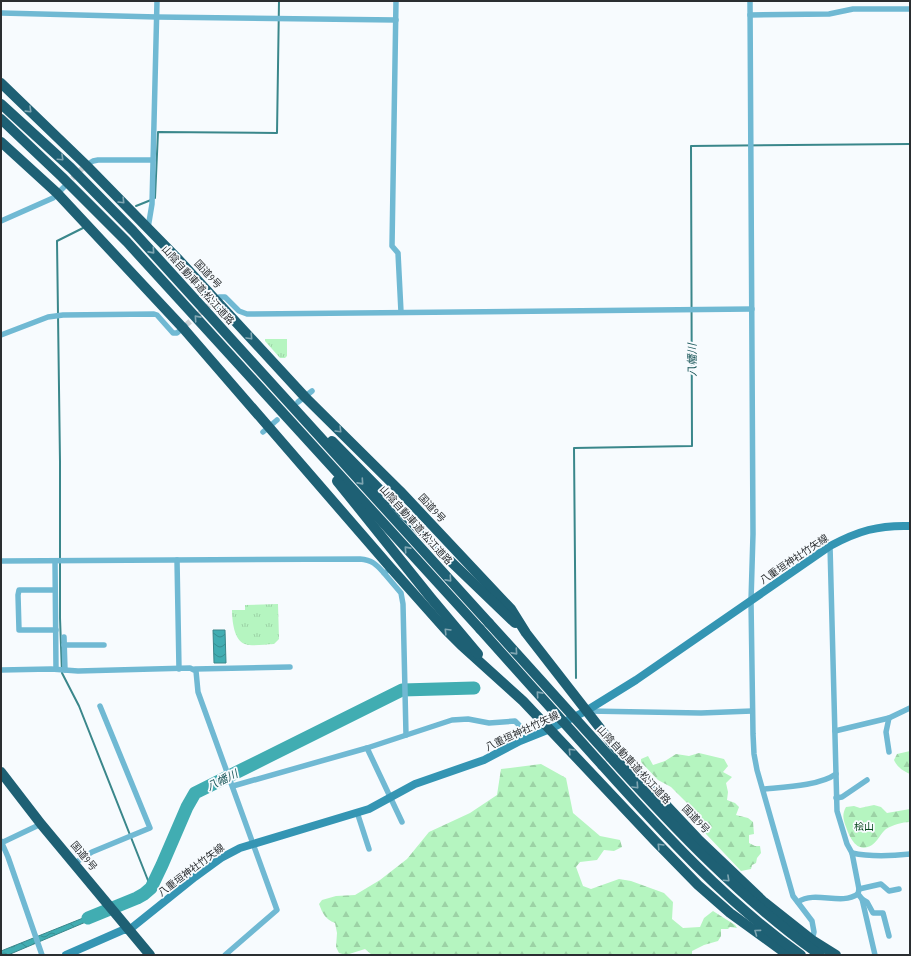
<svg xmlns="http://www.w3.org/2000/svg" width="911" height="956" font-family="'PT Sans Narrow','Noto Sans JP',sans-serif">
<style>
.grass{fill:url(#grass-tufts)}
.forest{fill:url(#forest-firs)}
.water{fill:url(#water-waves);stroke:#3a878b}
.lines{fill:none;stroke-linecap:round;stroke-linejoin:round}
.stream{stroke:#3a878b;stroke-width:2}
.river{stroke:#41adb2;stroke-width:13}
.street-tunnel{stroke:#ced2d5;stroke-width:5.5;stroke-dasharray:5.5 3;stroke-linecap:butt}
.street{stroke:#70b9d3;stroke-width:5.5}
.secondary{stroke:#3495b3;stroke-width:8}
.highway{stroke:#1e6074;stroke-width:10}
.highway-bridge{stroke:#1e6074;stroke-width:10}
.oneway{stroke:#80a6b2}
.labels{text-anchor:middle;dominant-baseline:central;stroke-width:3.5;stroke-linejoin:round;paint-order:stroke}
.street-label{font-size:10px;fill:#2a2e31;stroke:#f7fbfe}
.park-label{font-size:10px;fill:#0a471f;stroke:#f7fbfe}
.water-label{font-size:11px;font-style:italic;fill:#1c585b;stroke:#f7fbfe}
</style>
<defs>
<pattern id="grass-tufts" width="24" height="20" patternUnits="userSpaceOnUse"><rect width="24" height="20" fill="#b5f5c0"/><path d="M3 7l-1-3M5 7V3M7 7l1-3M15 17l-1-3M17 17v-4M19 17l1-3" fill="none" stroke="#9cd2a5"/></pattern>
<pattern id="forest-firs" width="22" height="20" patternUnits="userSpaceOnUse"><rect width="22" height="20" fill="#b5f5c0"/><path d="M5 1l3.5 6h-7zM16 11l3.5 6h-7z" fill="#9cd2a5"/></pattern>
<pattern id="water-waves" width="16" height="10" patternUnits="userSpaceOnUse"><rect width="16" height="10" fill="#41adb2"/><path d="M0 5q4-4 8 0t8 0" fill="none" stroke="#378d91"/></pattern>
</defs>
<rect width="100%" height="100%" fill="#f7fbfe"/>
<g class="grass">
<polygon points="265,339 287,339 287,356 285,358 280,358 265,341"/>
<path d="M 278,604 L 279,639 L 274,644 C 265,644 253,647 245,644 C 234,641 232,620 232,610 L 245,610 L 245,605 Z"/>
</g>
<g class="forest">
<path d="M 910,751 L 910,774 C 903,771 897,767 894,760 L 897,754 Z"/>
<polygon points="699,753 724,759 728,766 723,772 732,777 726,783 728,792 727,800 735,803 739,807 736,815 748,818 753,822 754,834 749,835 749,843 755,846 760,846 761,853 757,858 756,863 752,865 751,869 741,871 706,834 690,806 671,787 658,780 641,762 641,759 648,756 653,765 665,761 676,754 689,756"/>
<path d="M 541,764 L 566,778 L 573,813 L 600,836 L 620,840 L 622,847 L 614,851 L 604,850 L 597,860 L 580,862 L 576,867 L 583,886 L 591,889 L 619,879 L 631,881 L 664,893 L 673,902 L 672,919 L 683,928 L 700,927 L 704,918 L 713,911 L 735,925 L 737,928 L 730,927 L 728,929 L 721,929 L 721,936 L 718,941 L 704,945 L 692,951 L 692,955 L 372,955 L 365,949 L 346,955 L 339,953 L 336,947 L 337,933 L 335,923 C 325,919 323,914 319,904 L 322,900 L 336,896 L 355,895 L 380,880 L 407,859 L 429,832 L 470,813 L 497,795 L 501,769 Z"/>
<path d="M 874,805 L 881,807 L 887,813 L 910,809 L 910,822 C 902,822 893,825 886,829 C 881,833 877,842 872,845 C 857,854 850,838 846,827 C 843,819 842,814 846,807 L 854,806 L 860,808 Z"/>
</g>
<g class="water">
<polygon points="213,630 225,630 226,663 214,663"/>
<polygon points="103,910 107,913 8,955 1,955 1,951"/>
</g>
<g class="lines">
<g class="stream">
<polyline points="155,198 158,132 277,133 279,1"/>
<polyline points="136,206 151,200"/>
<polyline points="83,228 57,241 60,461 60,618 62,673 79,706 151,888"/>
<polyline points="576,678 574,448 692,446 691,146 910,144"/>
</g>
<polyline class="river" points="88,918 137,898 144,894 151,888 162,865 187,807 195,793 402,690 474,688"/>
<g class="street-tunnel">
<polyline points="66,184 83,168"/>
<polyline points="186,325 213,302"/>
</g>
<g class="street">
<polyline points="396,1 392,246 398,253 401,312"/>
<polyline points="750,1 753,534 751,601 753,734 754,754 757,770 793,896 812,921 814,932 812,940"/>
<polyline points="1,13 157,17 396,20"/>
<polyline points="750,15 829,14 853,9 910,9"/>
<polyline points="85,166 93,161 98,160 153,160"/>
<polyline points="1,221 53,198 64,187"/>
<polyline points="148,228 152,204 157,1"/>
<polyline points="215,300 219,297 225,297 239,311 247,314 752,309"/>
<polyline points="1,335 48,317 63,315 154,314 157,315 173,333 177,333 185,326"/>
<polyline points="298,402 312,391"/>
<polyline points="263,432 277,420"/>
<polyline points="177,560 179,669"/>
<path d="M 1,561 L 360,559 C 372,560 376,564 384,573"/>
<polyline points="55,561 56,669"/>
<polyline points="386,572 384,573 401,593 403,604 406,735"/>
<polyline points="55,590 19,590 18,595 19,630 56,630"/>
<polyline points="64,637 65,670"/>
<polyline points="64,645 104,645"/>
<polyline points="195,669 290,667"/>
<polyline points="1,670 51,669 78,671 190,668 196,671 198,692 277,910 225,955"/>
<polyline points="587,711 701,713 752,711"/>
<polyline points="835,731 889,718 910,708"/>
<polyline points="367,748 402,822"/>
<polyline points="889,752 886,732 889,718"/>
<polyline points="836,774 837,811 847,844 852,853 859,889 858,894"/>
<polyline points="233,786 367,748 452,720 468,719 489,723 515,721 519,725 520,741"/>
<path d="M 763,789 C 784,787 819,786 836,774 L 830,546"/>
<polyline points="836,798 842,797 867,780"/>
<polyline points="357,812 369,849"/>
<polyline points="1,841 8,857 42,955"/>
<polyline points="1,843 41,824"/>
<path d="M 852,853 C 871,857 891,856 910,854"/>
<polyline points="75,863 92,852 150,828 100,706"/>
<polyline points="859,889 881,884 889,891 899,889"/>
<polyline points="858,894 862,899 875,955"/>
<polyline points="862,899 867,902 873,913 883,913 889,936"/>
<path d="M 798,902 C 816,890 840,906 858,894"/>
</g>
<path class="secondary" d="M 66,955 L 123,930 L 129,930 L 195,877 L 221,858 L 240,848 L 369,809 L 415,784 L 484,760 L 520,741 L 550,729 L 586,711 L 636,680 L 830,546 C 858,531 878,525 910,526"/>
<g class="highway">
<polyline points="1,83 86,165 177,258 305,397 400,491 511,609 526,633 631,768 698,839 764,902 812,940 836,955"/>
<polyline points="1,104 71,168 133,231 489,623"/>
<polyline points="1,119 62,177 127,242 480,629"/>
<polyline points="1,142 57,193 183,328 390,567 446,630 461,645 523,701 656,842 698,885 730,913 788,955"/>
<polyline points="332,441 444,555 515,623"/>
<polyline points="337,481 431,598 478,654"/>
<path d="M 610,757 C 675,829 741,899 820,955"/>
<path d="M 602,765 C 663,833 726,902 801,955"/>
<polyline points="1,772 41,824 150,955"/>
</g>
<g class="highway-bridge">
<polyline points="489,623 610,757"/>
<polyline points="480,629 602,765"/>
</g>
</g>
<defs><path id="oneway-chevron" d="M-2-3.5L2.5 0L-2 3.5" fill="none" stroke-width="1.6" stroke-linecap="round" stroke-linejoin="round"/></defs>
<g class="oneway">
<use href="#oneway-chevron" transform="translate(29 110) rotate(44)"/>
<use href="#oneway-chevron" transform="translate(61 158) rotate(43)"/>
<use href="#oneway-chevron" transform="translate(122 201) rotate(46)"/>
<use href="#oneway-chevron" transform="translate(152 251) rotate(48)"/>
<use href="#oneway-chevron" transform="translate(197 318) rotate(-132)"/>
<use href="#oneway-chevron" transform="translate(250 337) rotate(47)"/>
<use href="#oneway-chevron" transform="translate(339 430) rotate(45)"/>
<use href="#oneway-chevron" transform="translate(361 482) rotate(48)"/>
<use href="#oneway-chevron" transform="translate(407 549) rotate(-132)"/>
<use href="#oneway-chevron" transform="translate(449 579) rotate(48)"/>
<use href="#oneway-chevron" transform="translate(447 631) rotate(-134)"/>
<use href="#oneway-chevron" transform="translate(515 652) rotate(48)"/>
<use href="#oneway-chevron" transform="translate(539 694) rotate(-132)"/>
<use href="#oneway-chevron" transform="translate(571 751) rotate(-134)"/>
<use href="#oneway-chevron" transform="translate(636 786) rotate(47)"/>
<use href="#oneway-chevron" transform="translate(660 846) rotate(-134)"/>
<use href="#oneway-chevron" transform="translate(727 879) rotate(43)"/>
<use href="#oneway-chevron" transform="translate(757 932) rotate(-144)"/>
</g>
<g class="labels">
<g class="street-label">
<text transform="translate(208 274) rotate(47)">国道9号</text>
<text transform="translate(198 285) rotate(48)">山陰自動車道;松江道路</text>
<text transform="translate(432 508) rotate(47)">国道9号</text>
<text transform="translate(416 525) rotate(48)">山陰自動車道;松江道路</text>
<text transform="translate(794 559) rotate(-34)">八重垣神社竹矢線</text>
<text transform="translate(522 731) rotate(-25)">八重垣神社竹矢線</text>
<text transform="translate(634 765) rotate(47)">山陰自動車道;松江道路</text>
<text transform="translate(696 819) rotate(46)">国道9号</text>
<text transform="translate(84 856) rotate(50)">国道9号</text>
<text transform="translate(191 870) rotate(-37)">八重垣神社竹矢線</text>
</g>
<g class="park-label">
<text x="864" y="826">桧山</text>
</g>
<g class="water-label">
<text transform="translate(692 360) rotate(-90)">八幡川</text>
<text transform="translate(222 780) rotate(-26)">八幡川</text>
</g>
</g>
<rect width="911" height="956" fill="none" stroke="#2a2e31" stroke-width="4"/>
</svg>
